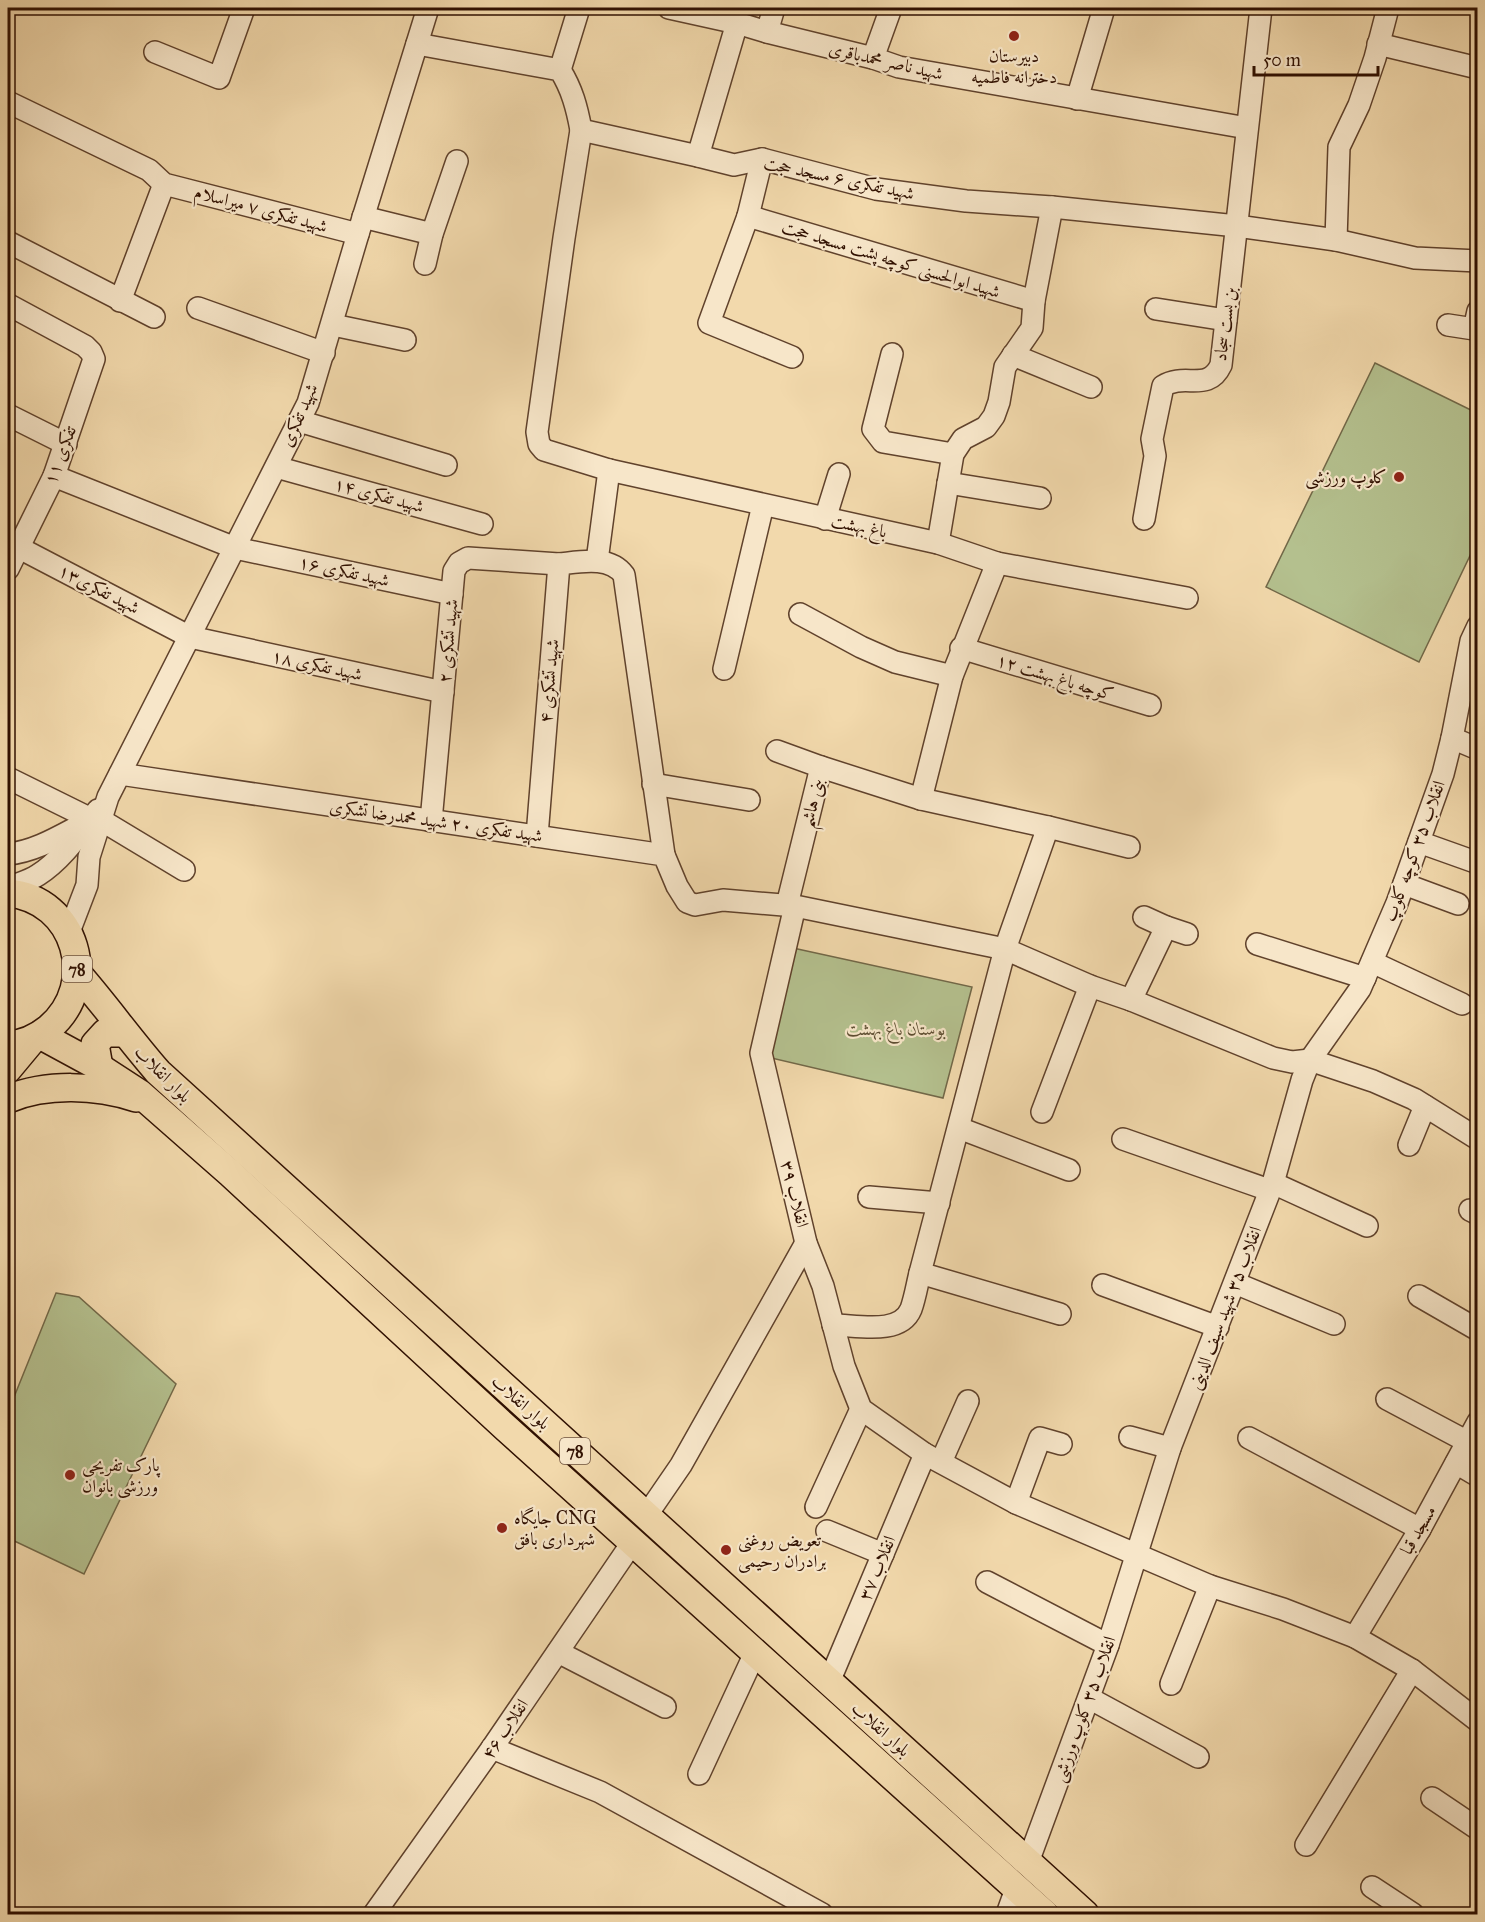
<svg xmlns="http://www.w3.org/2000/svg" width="1485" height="1922" font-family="'IM FELL Great Primer',Amiri,serif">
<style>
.green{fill:#b4c08e;stroke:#726848;stroke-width:1.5}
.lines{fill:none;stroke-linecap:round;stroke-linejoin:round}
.minor-casing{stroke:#60422c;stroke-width:24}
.major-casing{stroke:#301001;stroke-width:30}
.minor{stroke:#f7e6c9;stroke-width:21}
.major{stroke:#f2d9ac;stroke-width:27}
.poi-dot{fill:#8f2418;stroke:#f7e6c9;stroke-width:2}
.labels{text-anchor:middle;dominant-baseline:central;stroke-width:4.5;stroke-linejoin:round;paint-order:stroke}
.shield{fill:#f7e6c9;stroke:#6c503d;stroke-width:1.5}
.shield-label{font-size:16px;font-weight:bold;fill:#301001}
.poi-label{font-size:18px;fill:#301001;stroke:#f7e6c9;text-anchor:start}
.street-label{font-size:18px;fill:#301001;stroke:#f7e6c9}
.park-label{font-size:18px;font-style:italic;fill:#5e4e32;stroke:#f7e6c9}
</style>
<rect width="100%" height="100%" fill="#f2d9ac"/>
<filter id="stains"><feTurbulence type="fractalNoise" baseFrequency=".00333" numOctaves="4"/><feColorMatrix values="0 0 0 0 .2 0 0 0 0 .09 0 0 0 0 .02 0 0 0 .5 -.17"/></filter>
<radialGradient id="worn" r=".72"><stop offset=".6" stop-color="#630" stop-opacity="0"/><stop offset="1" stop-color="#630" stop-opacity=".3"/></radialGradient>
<g class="green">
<polygon points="1375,363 1477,413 1477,541 1419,662 1266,587"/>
<polygon points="793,948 972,987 943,1098 767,1057"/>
<polygon points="56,1293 79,1297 176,1384 84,1574 8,1538 8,1412"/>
</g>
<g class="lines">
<g class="minor-casing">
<g id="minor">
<polyline points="669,8 737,23 767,32 873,58 899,67 1247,128"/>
<polyline points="767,32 774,8"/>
<path d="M 417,44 L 560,70 C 572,89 577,108 581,130 L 698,156 L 734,165 L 762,159 L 876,189 L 966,201 L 1052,207 L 1237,226 L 1336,240 L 1415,258 L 1478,261"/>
<polyline points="1378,44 1478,68"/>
<polyline points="155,52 219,78 244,8"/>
<polyline points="873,58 891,8"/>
<polyline points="560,70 579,8"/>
<polyline points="1077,99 1104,8"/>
<polyline points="8,102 149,170 164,184 358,234"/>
<polyline points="581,130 564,238 537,432 539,444 544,450 609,470 938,543 997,563 952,676 921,799"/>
<polyline points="698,156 737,23"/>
<polyline points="762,159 748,216 709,323 792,357"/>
<polyline points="748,216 1034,301"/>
<polyline points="363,217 432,234"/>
<polyline points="1336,240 1339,147 1359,105 1375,58 1388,8"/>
<polyline points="10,243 154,317"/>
<polyline points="425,264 432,234 457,161"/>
<polyline points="120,301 164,184"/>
<polyline points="198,308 324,353"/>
<polyline points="1156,309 1226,320"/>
<polyline points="333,325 405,340"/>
<polyline points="1448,325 1474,329 1478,311"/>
<polyline points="892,354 873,429 883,442 953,454"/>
<polyline points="1013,355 1091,387"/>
<polyline points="8,415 66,444"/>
<polyline points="299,421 446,465"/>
<polyline points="276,467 482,524"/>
<polyline points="54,476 235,548 452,594"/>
<polyline points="948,483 1040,498"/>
<polyline points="825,519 839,474"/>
<path d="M 1144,519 L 1155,456 L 1152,439 L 1163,386 C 1185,372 1208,393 1221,365 L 1261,8"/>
<polyline points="8,542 190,637 443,692"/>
<polyline points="938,543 953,454 963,439 986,427 994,416 999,402 1005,367 1032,328 1034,301 1052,207"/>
<polyline points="597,561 609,470"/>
<polyline points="997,563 1187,598"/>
<polyline points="8,569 54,476 94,359 91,352 85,346 9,305"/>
<polyline points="800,614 861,647 895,662 952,676"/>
<polyline points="961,648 1150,705"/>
<polyline points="724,669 763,505"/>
<polyline points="1452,738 1478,749"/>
<polyline points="777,751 821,767"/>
<polyline points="120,774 664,855 677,886 687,902 695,905 723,900 795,906 1005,949 1090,986 1131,1000 1273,1058 1292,1062 1310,1060 1373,1081 1414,1099 1478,1139"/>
<polyline points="8,778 91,819"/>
<polyline points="653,784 749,800"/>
<polyline points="101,820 184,870"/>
<polyline points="431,821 454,571 459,563 468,558 559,564"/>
<polyline points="1048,827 1129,847"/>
<path d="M 537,836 L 559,564 C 579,562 610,555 624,575 L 664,855"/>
<polyline points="1419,842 1478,863"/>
<path d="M 8,854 C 34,852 60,836 83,824"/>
<polyline points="1404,884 1458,904"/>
<path d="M 8,888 C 17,884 29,881 38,875 C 63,859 80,833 98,810"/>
<polyline points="787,905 821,767 921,799 1048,827 1005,949 920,1273 1060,1314"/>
<polyline points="795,906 761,1053 806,1243 823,1286 844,1366 861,1409 925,1454 1016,1503 1210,1586 1283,1609 1355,1637 1412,1670 1478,1721"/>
<polyline points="1166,927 1187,934"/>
<polyline points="69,932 87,885 89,857 108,797 308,403 358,234 428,8"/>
<polyline points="1257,944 1365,978"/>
<polyline points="1372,962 1462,1004"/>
<polyline points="1131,1000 1166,927 1144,917"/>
<polyline points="1042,1112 1090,986"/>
<polyline points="959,1128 1069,1170"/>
<polyline points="1123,1139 1269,1190"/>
<polyline points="1409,1145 1425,1106"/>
<polyline points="1273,1183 1367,1226"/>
<polyline points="869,1197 939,1203"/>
<polyline points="1470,1210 1478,1214"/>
<polyline points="1235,1283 1334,1324"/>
<polyline points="1103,1285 1218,1327"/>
<polyline points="1419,1296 1478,1330"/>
<path d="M 833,1325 C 856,1325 900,1336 911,1309 C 915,1298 917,1285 920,1273"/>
<polyline points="1387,1399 1466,1441"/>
<polyline points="1130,1437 1170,1448"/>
<polyline points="1249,1438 1420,1529"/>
<polyline points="941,1462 968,1401"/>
<polyline points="1456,1463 1478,1476"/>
<polyline points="1016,1503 1040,1438 1061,1444"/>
<polyline points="816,1507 861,1409"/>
<polyline points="646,1516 681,1465 806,1243"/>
<polyline points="827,1531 883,1554"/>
<polyline points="987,1582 1108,1645"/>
<polyline points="1355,1637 1420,1529 1478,1422"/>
<polyline points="558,1652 665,1707"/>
<polyline points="829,1682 925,1454"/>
<polyline points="1171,1684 1210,1586"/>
<polyline points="1089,1698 1198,1757"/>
<polyline points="492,1748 600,1792 822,1914"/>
<polyline points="699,1774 755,1653"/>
<polyline points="1432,1798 1478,1829"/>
<polyline points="1306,1845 1412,1670"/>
<polyline points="1028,1862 1108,1645 1170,1448 1273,1183 1302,1080 1310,1060 1360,989 1397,903 1443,774 1452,738 1471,641 1478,626"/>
<polyline points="1372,1887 1413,1914"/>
<polyline points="374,1914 492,1748 632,1543"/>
<polyline points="1007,1914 1016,1889"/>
</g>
</g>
<g class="major-casing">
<g id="major">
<path d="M 8,893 C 76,899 101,984 49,1028 C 38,1037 23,1044 8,1045"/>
<path d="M 78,974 C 106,1006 130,1040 158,1072 L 1085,1914"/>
<polyline points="40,1035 99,1067 139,1093 230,1173 506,1428 1045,1914"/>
<polyline points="99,1067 95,1044 105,1033 124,1033"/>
<polyline points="8,1069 33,1039"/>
<path d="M 8,1099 C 47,1083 96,1085 136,1098"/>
</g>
</g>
<use href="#minor" class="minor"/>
<use href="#major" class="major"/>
</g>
<g class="poi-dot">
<circle cx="1014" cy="36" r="6"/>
<circle cx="1399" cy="477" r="6"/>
<circle cx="70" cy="1475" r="6"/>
<circle cx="502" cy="1528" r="6"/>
<circle cx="726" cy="1550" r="6"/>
</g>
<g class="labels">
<g class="shield">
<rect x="62" y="956" width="30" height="26" rx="4.5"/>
<rect x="560" y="1438" width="30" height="26" rx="4.5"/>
</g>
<g class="shield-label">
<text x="77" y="969">78</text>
<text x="575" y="1451">78</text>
</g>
<g class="poi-label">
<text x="1014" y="56" text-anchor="middle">دبیرستان<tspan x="1014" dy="21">دخترانه فاطمیه</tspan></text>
<text x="1387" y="477" text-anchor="end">کلوپ ورزشی</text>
<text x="82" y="1465">پارک تفریحی<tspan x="82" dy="21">ورزشی بانوان</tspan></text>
<text x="514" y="1518">جایگاه CNG<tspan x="514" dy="21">شهرداری بافق</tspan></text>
<text x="738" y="1540">تعویض روغنی<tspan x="738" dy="21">برادران رحیمی</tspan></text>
</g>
<g class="street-label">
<text transform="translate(886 61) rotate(13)">شهید ناصر محمدباقری</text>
<text transform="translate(839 178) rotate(12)">شهید تفکری ۶ مسجد حجت</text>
<text transform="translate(261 209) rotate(15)">شهید تفکری ۷ میراسلام</text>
<text transform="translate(891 259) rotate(17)">شهید ابوالحسنی کوچه پشت مسجد حجت</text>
<text transform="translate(1225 324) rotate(-82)">بن بست سجاد</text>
<text transform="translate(299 415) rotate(-66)">شهید تفکری</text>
<text transform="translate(60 455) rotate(-69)">تفکری ۱۱</text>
<text transform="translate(379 495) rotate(15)">شهید تفکری ۱۴</text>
<text transform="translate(859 526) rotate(12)">باغ بهشت</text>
<text transform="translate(344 571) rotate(12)">شهید تفکری ۱۶</text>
<text transform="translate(99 589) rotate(27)">شهید تفکری۱۳</text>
<text transform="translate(448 641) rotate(-85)">شهید تشکری ۲</text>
<text transform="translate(317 665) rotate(12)">شهید تفکری ۱۸</text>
<text transform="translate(1055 677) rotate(17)">کوچه باغ بهشت ۱۲</text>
<text transform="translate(549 681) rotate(-85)">شهید تشکری ۴</text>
<text transform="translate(812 803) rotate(-76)">بنی هاشم</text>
<text transform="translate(436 821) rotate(8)">شهید تفکری ۲۰ شهید محمدرضا تشکری</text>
<text transform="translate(1414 851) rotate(-70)">انقلاب ۳۵ کوچه کلوپ</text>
<text transform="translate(163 1074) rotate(45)">بلوار انقلاب</text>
<text transform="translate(795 1194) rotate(76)">انقلاب ۳۹</text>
<text transform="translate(1225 1308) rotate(-69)">انقلاب ۳۵ شهید سیف الدینی</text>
<text transform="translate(521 1402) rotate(42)">بلوار انقلاب</text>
<text transform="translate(1418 1530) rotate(-60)">مسجد قبا</text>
<text transform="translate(877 1568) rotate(-67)">انقلاب ۳۷</text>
<text transform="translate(1084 1709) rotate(-70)">انقلاب ۳۵ کلوپ ورزشی</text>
<text transform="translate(505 1729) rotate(-56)">انقلاب ۴۶</text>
<text transform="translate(881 1729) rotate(42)">بلوار انقلاب</text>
</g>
<g class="park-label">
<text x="896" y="1029">بوستان باغ بهشت</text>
</g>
</g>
<rect width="1485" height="1922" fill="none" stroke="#f2d9ac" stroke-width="30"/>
<rect x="9" y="9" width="1467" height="1904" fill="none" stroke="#301001" stroke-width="3"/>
<rect x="15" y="15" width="1455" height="1892" fill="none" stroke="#301001" stroke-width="1.5"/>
<path d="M1254 66v9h124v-9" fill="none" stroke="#301001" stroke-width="3"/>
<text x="1263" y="66" font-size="18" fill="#301001" stroke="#f7e6c9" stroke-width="4.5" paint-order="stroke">50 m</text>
<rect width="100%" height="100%" filter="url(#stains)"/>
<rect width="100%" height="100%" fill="url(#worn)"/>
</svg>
